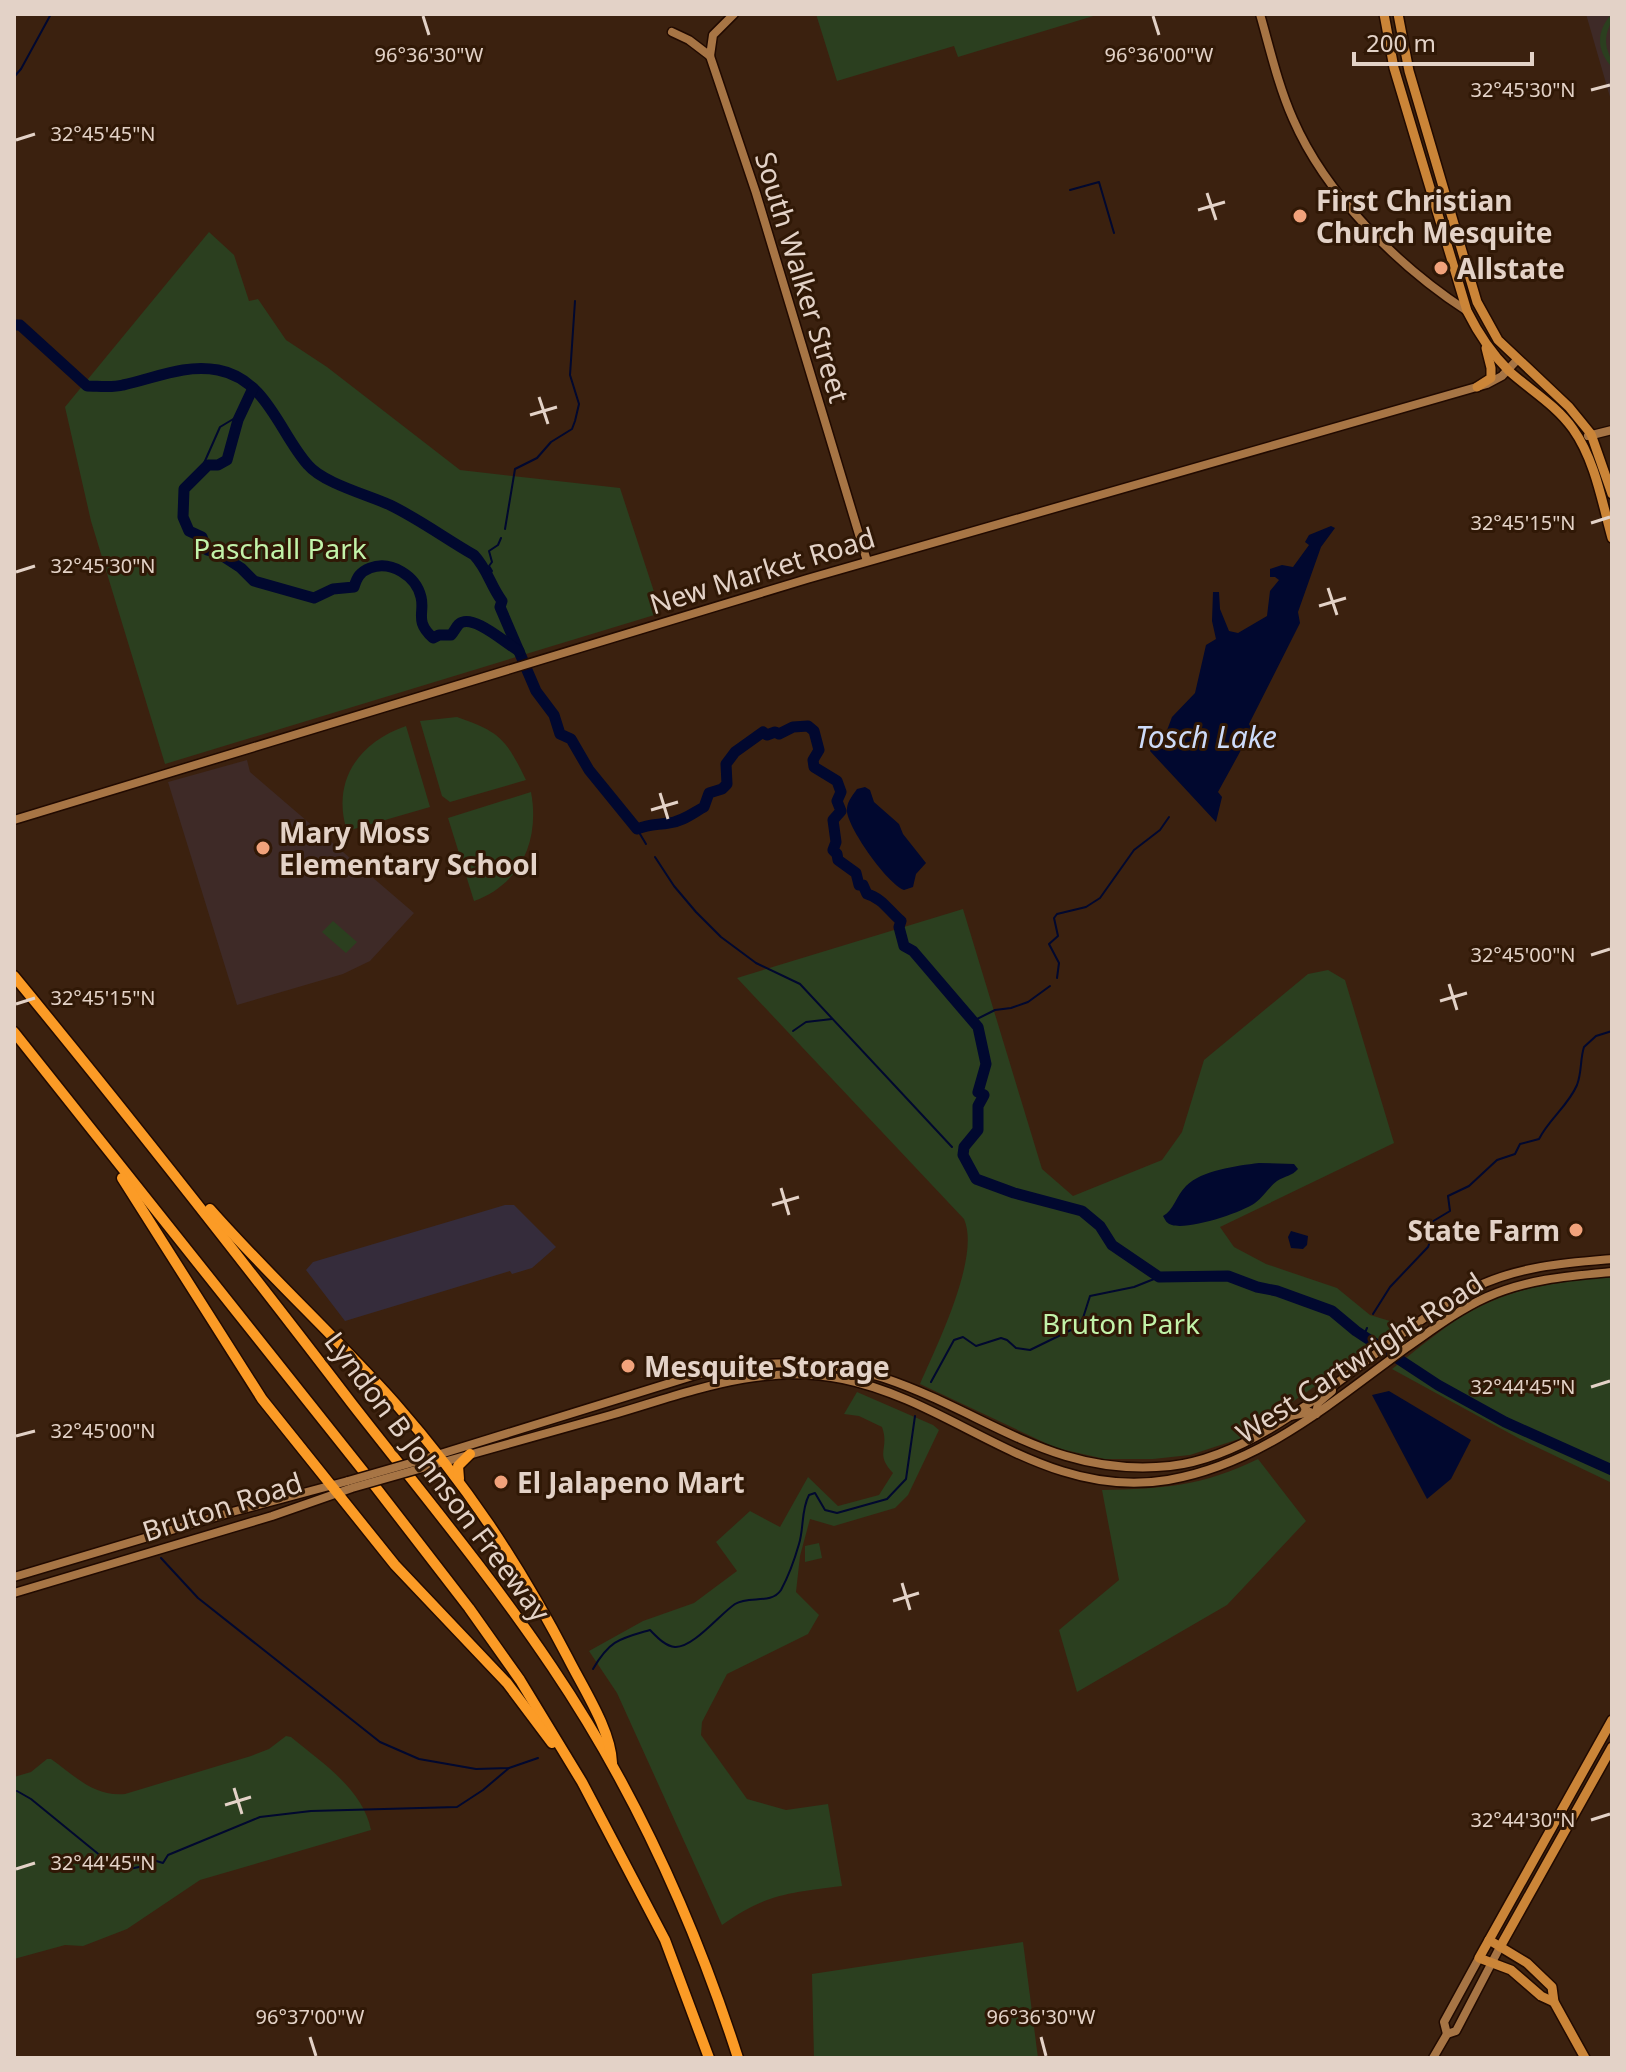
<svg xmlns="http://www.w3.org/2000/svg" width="1626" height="2072" font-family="'Noto Sans',sans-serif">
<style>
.industrial{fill:#352c3b}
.education{fill:#3e2a27}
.green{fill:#2b3f1f}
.water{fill:#01082f}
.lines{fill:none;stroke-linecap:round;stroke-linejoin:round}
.stream{stroke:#01082f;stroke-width:2}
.river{stroke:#01082f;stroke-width:11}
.secondary-casing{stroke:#210a00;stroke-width:11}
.primary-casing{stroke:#210a00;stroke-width:12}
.highway-casing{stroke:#210a00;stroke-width:13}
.secondary{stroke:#a77545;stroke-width:8}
.primary{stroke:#cb8538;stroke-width:9}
.highway{stroke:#fb9b26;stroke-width:10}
.secondary-bridge-casing{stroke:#210a00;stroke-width:11;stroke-linecap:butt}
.secondary-bridge{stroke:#a77545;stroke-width:8}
.ticks{fill:none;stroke:#e3d2c7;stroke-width:3}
.poi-dot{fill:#f1a27b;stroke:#301806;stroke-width:3}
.labels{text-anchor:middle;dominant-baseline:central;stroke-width:6;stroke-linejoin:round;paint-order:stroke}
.poi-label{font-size:28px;font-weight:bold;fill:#e3d2c7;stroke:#301806;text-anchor:start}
.street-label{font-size:28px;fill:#e3d2c7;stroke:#301806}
.park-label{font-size:28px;fill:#c2f3a9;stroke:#301806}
.water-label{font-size:30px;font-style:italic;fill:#cddbf9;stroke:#301806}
.ticks-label{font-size:20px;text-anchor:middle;fill:#e3d2c7;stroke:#301806;stroke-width:6;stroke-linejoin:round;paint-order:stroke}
</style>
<rect width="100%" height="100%" fill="#3b210f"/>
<polygon class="industrial" points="505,1205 514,1205 556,1247 532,1268 512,1274 510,1271 345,1321 306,1270 313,1262"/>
<g class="education">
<polygon points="1586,14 1612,14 1612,104"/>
<polygon points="247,760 250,772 414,913 370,961 343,974 237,1005 168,782"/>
</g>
<g class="green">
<polygon points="816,14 1100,14 958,57 954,46 837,81"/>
<path d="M 1612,14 C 1612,24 1606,30 1606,41 C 1606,51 1612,57 1612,67 C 1596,51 1596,30 1612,14 Z"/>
<polygon points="209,232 234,255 249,301 258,299 286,340 327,367 460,470 620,488 661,613 165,764 91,521 65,407"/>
<path d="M 457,717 C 500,732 506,739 526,780 L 450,802 L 442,796 L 420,721 Z"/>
<path d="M 406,726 L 430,807 L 347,831 C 331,781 359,742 406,726 Z"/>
<path d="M 531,792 C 540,840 521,884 474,901 L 448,818 Z"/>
<path d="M 963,909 L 1042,1169 L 1073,1196 L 1162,1160 L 1182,1132 L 1204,1060 L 1308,974 L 1328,970 L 1345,980 L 1394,1143 L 1220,1227 L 1234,1247 L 1266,1264 L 1337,1288 L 1370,1315 L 1403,1325 L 1239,1439 L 1190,1455 L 1153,1459 L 1105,1459 L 1056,1448 L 920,1384 C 936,1347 981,1257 964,1219 L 737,978 Z"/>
<polygon points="333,921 357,942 346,953 322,932"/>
<path d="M 1612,1276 L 1612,1483 L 1520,1439 L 1392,1369 C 1423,1345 1454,1317 1490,1302 C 1528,1285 1571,1280 1612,1276 Z"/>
<path d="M 857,1392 L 933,1425 L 939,1430 L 908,1495 L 895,1508 L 834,1526 L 810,1519 L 800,1556 L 796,1592 L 819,1615 L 808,1634 L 727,1674 L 702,1722 L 701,1735 L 747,1799 L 786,1810 L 828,1804 L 842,1886 C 790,1893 767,1893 722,1925 L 617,1693 L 589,1651 L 643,1621 L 694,1603 L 737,1571 L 716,1542 L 750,1511 L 780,1527 L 808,1477 L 838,1506 L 879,1495 L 893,1473 C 874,1453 890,1449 882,1427 L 859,1416 L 844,1414 Z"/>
<path d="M 1258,1459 L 1306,1521 L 1227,1605 L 1077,1692 L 1059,1630 L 1119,1580 L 1102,1490 C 1163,1489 1203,1486 1258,1459 Z"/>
<polygon points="819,1543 822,1558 805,1562 805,1546"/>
<path d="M 286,1736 L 291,1737 C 321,1762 363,1789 371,1830 L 200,1880 L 127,1929 L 83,1946 L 65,1945 L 14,1959 L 14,1777 L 31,1772 L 47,1759 L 51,1759 C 75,1776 94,1797 125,1794 L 251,1756 L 269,1749 Z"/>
<polygon points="1023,1942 1038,2058 814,2058 812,1974"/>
</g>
<g class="water">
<polygon points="1331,526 1335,528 1321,547 1298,612 1300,623 1249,724 1252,730 1218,792 1222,797 1216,822 1150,751 1157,737 1166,733 1172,717 1195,693 1206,645 1216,639 1212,621 1213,592 1219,592 1220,609 1229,631 1238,633 1267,616 1270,591 1279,580 1275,577 1270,577 1270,569 1282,565 1293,567 1309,545 1305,542 1309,535"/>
<path d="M 865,787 L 870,790 L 874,802 L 899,824 L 903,834 L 926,863 L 916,874 L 913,887 L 904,890 C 887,883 850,831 847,812 C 846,803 852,796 857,789 Z"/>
<path d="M 1259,1163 L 1294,1164 L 1298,1169 C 1292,1176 1285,1176 1277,1181 C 1269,1187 1263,1197 1255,1203 C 1241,1213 1189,1230 1172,1225 C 1166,1223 1166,1221 1163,1216 C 1174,1210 1176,1196 1186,1186 C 1202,1170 1236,1166 1259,1163 Z"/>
<polygon points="1291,1231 1308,1236 1307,1245 1303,1249 1291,1248 1288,1237"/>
<polygon points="1389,1391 1471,1440 1451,1479 1427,1499 1372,1395"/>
</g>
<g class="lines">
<g class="stream">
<polyline points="14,77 21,69 51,14"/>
<polyline points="1070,190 1099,182 1114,233"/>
<polyline points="201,470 220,427 240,415"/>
<polyline points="505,529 515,469 537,458 551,442 572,429 575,421 579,404 570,375 575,301"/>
<polyline points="488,577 492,571 489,566 492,562 489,551 498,545 501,538"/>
<polyline points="637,829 646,844"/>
<polyline points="655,857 674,886 696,912 721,937 756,963 800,984 952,1147"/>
<polyline points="1057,978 1059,963 1049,944 1058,936 1054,918 1057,914 1086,907 1100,898 1134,850 1160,830 1169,817"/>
<polyline points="973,1021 995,1010 1011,1008 1028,1002 1050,986"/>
<polyline points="793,1031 806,1022 832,1019"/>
<polyline points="959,1152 963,1155"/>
<path d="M 1373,1314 L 1390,1287 L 1428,1247 L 1431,1239 L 1430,1223 L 1450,1211 L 1448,1196 L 1469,1186 L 1497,1160 L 1515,1154 L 1520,1144 L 1539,1139 C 1549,1119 1568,1106 1577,1085 C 1582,1072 1580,1059 1584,1047 L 1596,1036 L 1612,1031"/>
<polyline points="1364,1335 1367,1328"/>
<polyline points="931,1382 954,1340 963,1337 976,1346 1001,1338 1007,1340 1016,1348 1030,1350 1075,1328 1083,1318 1090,1296 1134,1287 1159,1277"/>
<polyline points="161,1558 198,1598 380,1742 419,1759 476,1769 509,1768 538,1758"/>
<path d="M 593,1669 C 610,1640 619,1639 650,1630 C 657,1637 665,1646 675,1647 C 693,1648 720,1614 735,1604 C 749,1595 771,1605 781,1590 C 788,1577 795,1558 799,1544 C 804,1528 801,1510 809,1495 L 815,1493 L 825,1510 L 837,1513 L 887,1499 L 906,1479 L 915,1416"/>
<polyline points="17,1791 31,1799 113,1866 124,1870 149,1865 153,1860 163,1863 168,1855 260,1817 311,1811 457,1807 483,1790 509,1768"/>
</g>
<g class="river">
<path d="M 14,325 L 20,325 L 87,386 C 98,386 112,388 123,385 C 156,378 184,364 218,370 C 267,379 280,434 308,465 C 323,483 368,495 390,505 C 419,519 446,539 474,555 C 488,570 490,585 502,601 L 500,607 L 536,691 L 554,715 L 560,734 L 571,739 L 589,770 L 637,829 C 649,824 656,825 669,823 C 682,822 693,813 704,807 L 709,793 L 722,789 L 727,784 L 726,764 L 735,752 L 763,732 L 767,735 L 775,732 L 779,734 L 793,727 L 808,726 L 814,731 L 819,750 L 813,760 L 814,767 L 837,781 L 841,792 L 837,801 L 841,811 L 833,820 L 836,842 L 833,850 L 837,854 L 838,860 L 856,873 L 859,885 L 863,885 L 867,894 C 882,898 889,911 901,921 L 899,927 L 904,946 L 913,951 L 978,1027 L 986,1064 L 978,1092 L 984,1095 L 978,1106 L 978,1130 L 964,1147 L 963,1155 L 976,1179 L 1014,1193 L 1082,1211 L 1100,1226 L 1112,1245 L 1159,1277 L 1228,1276 L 1257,1287 L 1277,1291 L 1332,1311 L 1356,1331 L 1438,1385 L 1505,1422 L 1612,1470"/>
<path d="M 253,388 L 238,420 L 227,460 L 218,465 L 208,465 L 184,489 L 183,517 L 189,531 L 202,537 L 207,550 L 218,553 L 241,568 L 254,581 L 314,598 L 333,589 L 354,587 C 357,577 360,572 370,568 C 391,560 416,576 421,597 C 425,613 414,621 433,638 L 439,635 L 451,635 C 454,632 456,627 459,624 C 473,613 505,643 519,651"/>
</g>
<g class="secondary-casing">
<g id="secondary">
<polyline points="734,14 713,35 710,56 756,193 867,561"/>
<path d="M 1260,14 C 1270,49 1278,85 1293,119 C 1326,195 1398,266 1467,311"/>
<polyline points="672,32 689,40 710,56"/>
<polyline points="1588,436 1612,430"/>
<polyline points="14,820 807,579 1487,384 1502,376 1517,360"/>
<polyline points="1316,1414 1318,1403 1332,1391 1332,1386"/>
<polyline points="1290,1416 1310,1412 1316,1414"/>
<path d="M 421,1460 L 699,1374 C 760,1360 824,1358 884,1378 C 988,1413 1053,1478 1170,1466 C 1279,1454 1379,1335 1476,1287 C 1520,1266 1565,1263 1612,1259"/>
<path d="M 426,1467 C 488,1449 550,1432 611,1415 C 687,1393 762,1362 843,1379 C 956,1402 1043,1501 1168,1480 C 1261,1464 1332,1402 1406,1348 C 1432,1330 1458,1310 1487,1297 C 1528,1279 1569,1276 1612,1272"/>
<polyline points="14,1577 232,1512 348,1481"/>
<polyline points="14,1593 272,1516 352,1488"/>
<polyline points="1447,2034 1444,2022 1479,1958"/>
<polyline points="1433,2058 1447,2034 1456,2031 1500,1947"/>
</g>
</g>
<g class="primary-casing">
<g id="primary">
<path d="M 1384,14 L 1394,68 L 1467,311 C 1478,333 1491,353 1509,371 C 1530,390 1556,405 1573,429 C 1595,460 1602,502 1612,538"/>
<polyline points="1398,14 1409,71 1477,302 1498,340 1569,407 1591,434 1612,494"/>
<polyline points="1477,387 1491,378 1491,368 1486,348"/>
<polyline points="1489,1940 1527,1963 1552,1987 1554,2002 1585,2058"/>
<polyline points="1500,1947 1612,1747"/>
<polyline points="1554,2002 1541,1996 1511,1970 1479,1958 1612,1720"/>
</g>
</g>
<g class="highway-casing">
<g id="highway">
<path d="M 14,976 C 130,1117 242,1260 353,1405 C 420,1491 491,1576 552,1667 C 633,1787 694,1921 738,2058"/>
<polyline points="14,1032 364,1472 469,1608 520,1680 582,1782 665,1940 709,2058"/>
<polyline points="122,1178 262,1399 395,1565 507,1683 552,1743"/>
<path d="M 210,1209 C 269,1276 335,1336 395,1403 C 466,1484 518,1562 568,1658 C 583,1688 611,1730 612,1763"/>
<polyline points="459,1479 458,1466 470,1454"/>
</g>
</g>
<use href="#secondary" class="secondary"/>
<use href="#primary" class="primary"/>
<use href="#highway" class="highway"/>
<g class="secondary-bridge-casing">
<g id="secondary-bridge">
<polyline points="348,1481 421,1460"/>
<polyline points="352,1488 426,1467"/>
</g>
</g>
<use href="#secondary-bridge" class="secondary-bridge"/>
</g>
<path class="ticks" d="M 423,16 L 429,35M 1153,16 L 1159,35M 1591,90 L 1610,85M 16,140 L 35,134M 1207,193 L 1216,220M 1198,210 L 1225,202M 539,397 L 548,424M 530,415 L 557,407M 1591,523 L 1610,517M 16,572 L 35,566M 1328,588 L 1337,615M 1319,606 L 1346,598M 660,793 L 668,819M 651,810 L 678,802M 1591,955 L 1610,949M 1449,984 L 1457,1010M 1440,1001 L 1467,993M 16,1004 L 35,998M 781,1188 L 789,1215M 772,1205 L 799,1197M 1591,1387 L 1610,1381M 16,1436 L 35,1431M 902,1583 L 910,1610M 893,1601 L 919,1593M 234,1788 L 242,1814M 225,1805 L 251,1797M 1591,1820 L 1610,1814M 16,1869 L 35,1863M 310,2037 L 316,2056M 1041,2037 L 1046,2056"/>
<g class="poi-dot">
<circle cx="1300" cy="216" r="8"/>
<circle cx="1441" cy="268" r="8"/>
<circle cx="263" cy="848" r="8"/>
<circle cx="1576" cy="1230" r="8"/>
<circle cx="628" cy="1366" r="8"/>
<circle cx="501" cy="1482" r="8"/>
</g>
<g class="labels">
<g class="poi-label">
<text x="1316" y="200">First Christian<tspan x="1316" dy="32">Church Mesquite</tspan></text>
<text x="1457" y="268">Allstate</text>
<text x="279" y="832">Mary Moss<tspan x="279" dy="32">Elementary School</tspan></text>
<text x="1560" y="1230" text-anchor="end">State Farm</text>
<text x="644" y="1366">Mesquite Storage</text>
<text x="517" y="1482">El Jalapeno Mart</text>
</g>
<g class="street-label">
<text transform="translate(803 277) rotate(73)">South Walker Street</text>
<text transform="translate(762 570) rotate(-17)">New Market Road</text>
<text transform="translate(1359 1357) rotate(-33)">West Cartwright Road</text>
<text transform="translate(438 1476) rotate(53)">Lyndon B Johnson Freeway</text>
<text transform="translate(222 1506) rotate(-18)">Bruton Road</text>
</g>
<g class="park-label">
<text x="280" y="548">Paschall Park</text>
<text x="1121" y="1323">Bruton Park</text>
</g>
<g class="water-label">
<text x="1206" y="736">Tosch Lake</text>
</g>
</g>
<g class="ticks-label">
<text x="429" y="62">96°36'30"W</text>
<text x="1159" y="62">96°36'00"W</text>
<text x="1523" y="97">32°45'30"N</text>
<text x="103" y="141">32°45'45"N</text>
<text x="1523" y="530">32°45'15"N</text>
<text x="103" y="573">32°45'30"N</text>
<text x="1523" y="962">32°45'00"N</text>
<text x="103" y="1005">32°45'15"N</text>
<text x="1523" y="1394">32°44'45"N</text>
<text x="103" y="1438">32°45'00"N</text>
<text x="1523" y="1827">32°44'30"N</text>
<text x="103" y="1870">32°44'45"N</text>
<text x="310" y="2024">96°37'00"W</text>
<text x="1041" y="2024">96°36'30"W</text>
</g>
<rect width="1626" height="2072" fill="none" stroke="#e3d2c7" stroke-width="32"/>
<path d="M1354 52v12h178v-12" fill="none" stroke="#e3d2c7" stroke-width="4"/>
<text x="1366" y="52" font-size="24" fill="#e3d2c7" stroke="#301806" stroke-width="6" paint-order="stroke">200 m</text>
</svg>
